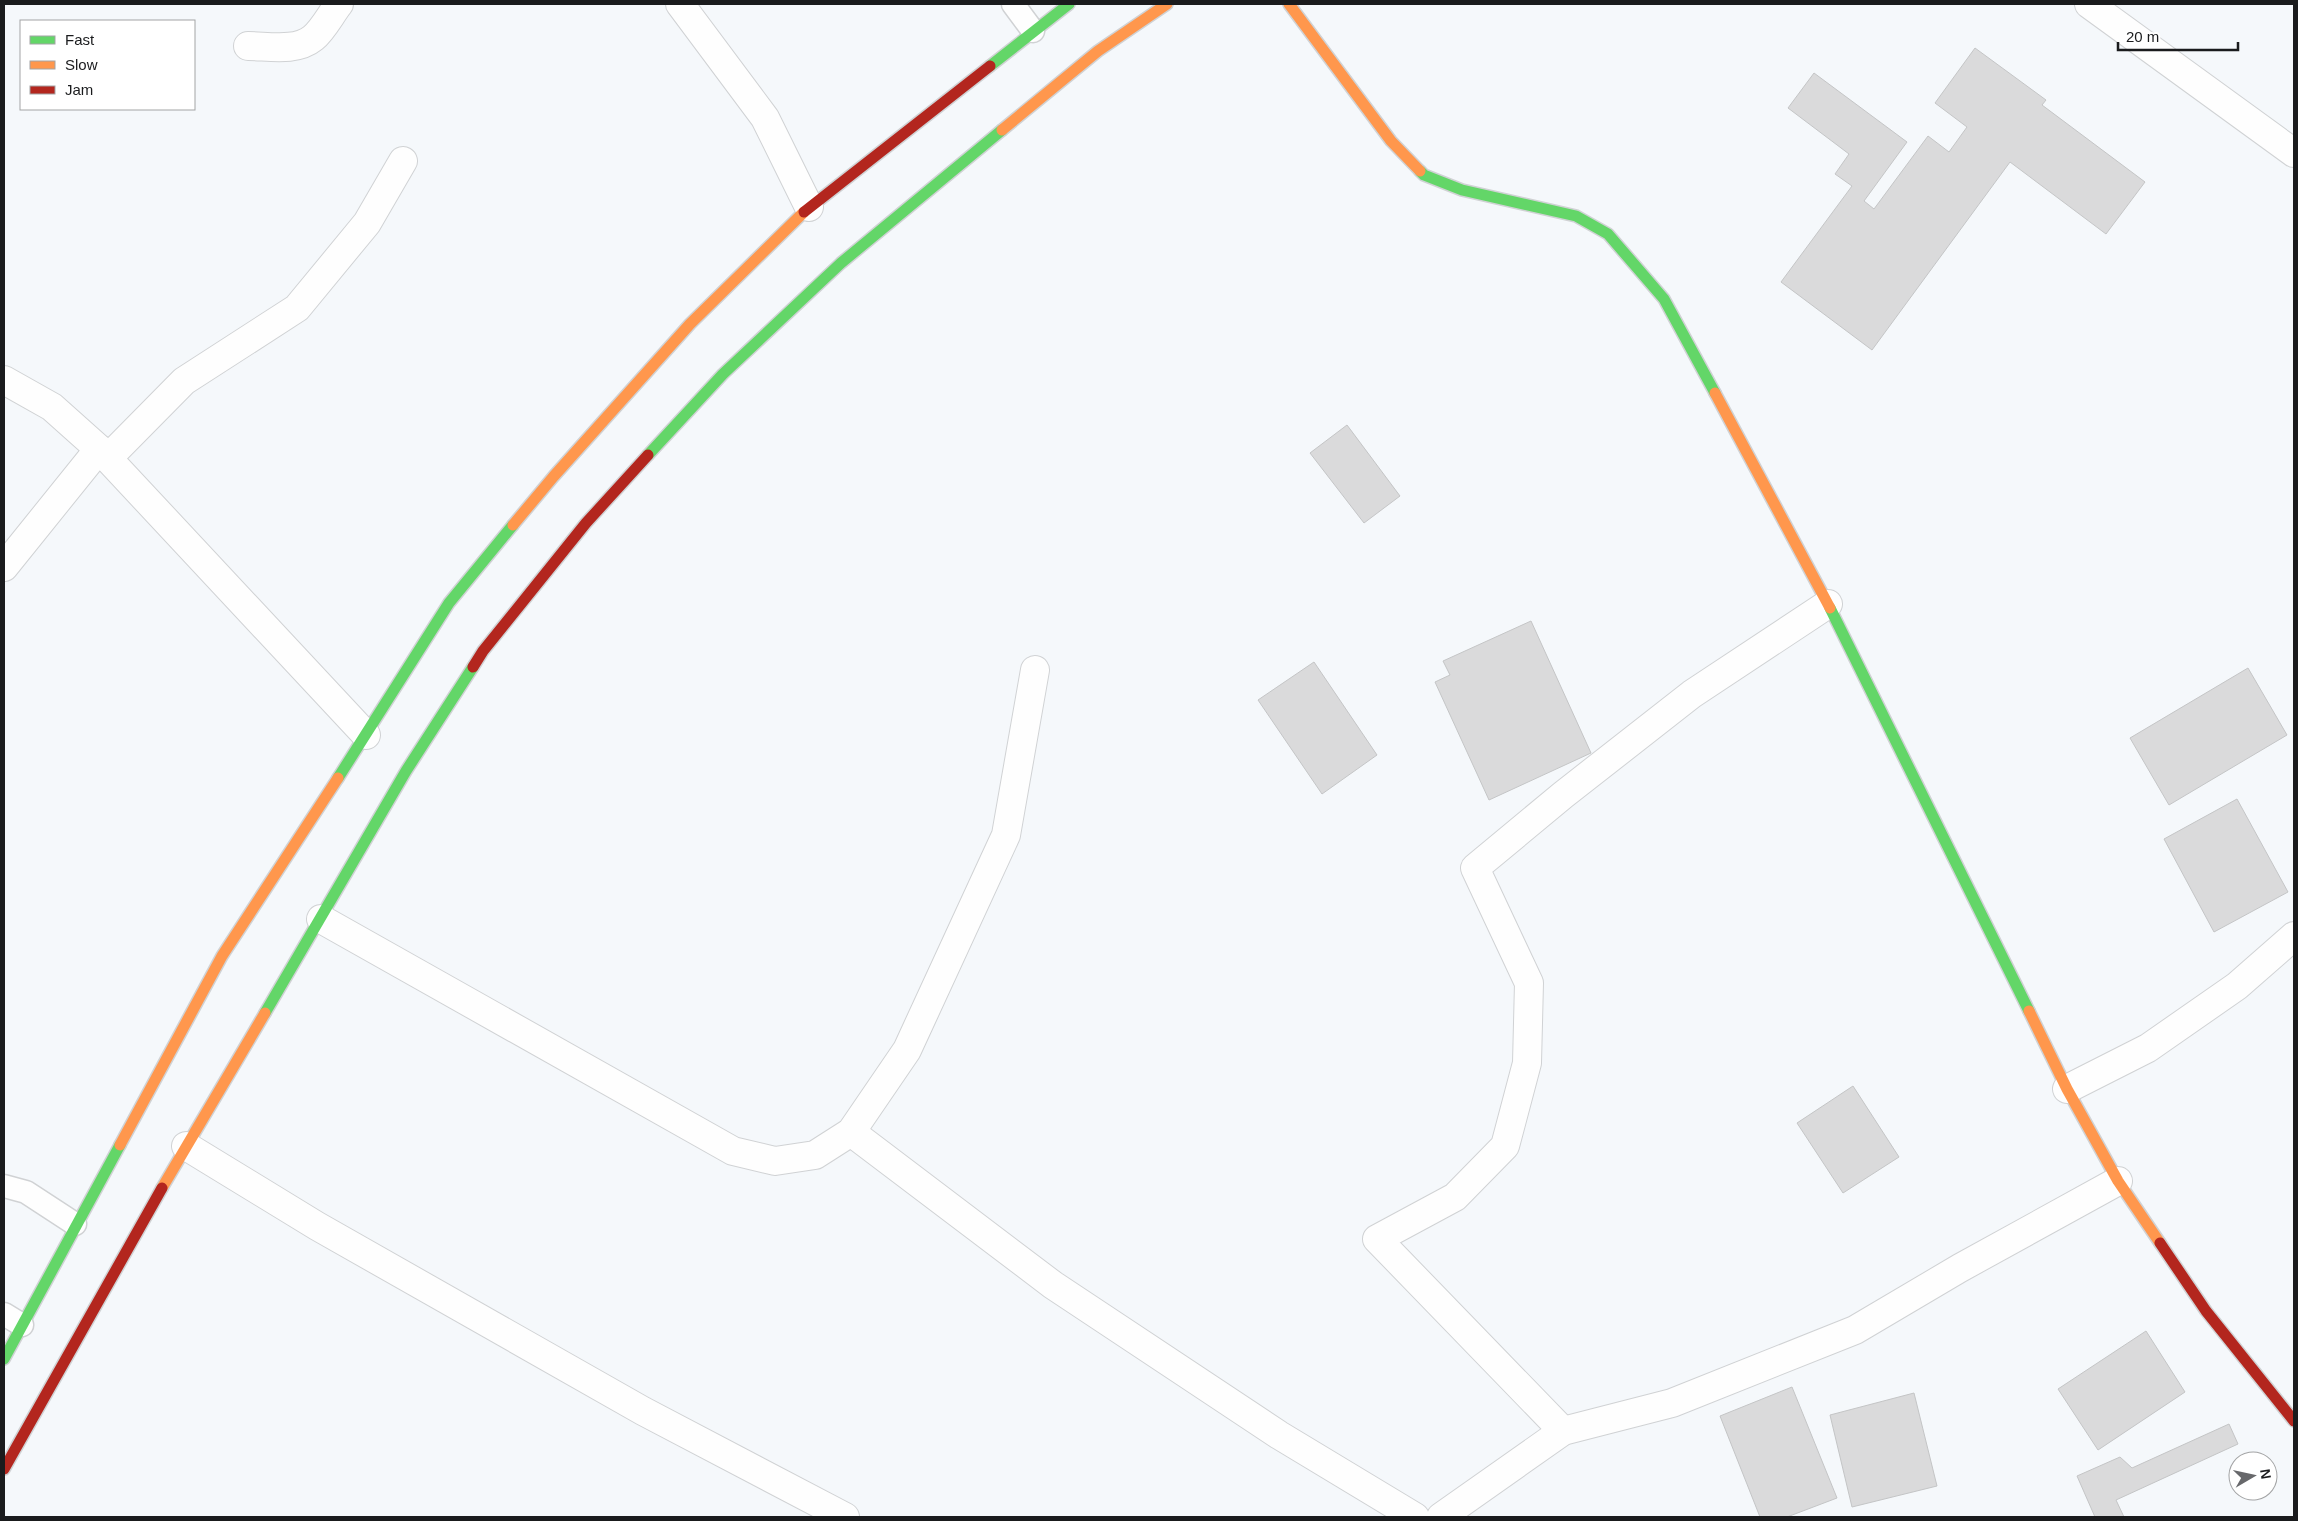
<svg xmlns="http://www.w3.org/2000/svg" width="2298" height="1521" font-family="Helvetica,sans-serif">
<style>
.building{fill:#dadadb;stroke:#c4c5c6}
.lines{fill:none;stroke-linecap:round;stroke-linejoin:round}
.lane-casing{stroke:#d0d2d4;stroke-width:25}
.street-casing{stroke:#d0d2d4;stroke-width:30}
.fast-casing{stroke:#d0d2d4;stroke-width:14}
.slow-casing{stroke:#d0d2d4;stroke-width:14}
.jam-casing{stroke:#d0d2d4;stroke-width:14}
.lane{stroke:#fefefe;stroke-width:22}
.street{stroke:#fefefe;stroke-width:28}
.fast{stroke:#63d668;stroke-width:11}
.slow{stroke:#ff974d;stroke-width:11}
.jam{stroke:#b3261e;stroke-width:11}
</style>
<rect width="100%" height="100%" fill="#f5f8fb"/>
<g class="building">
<polygon points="1975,48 2046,100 2042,105 2145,182 2106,234 2010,162 1872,350 1781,282 1852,186 1835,174 1849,154 1788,108 1814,73 1907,142 1864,201 1874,209 1928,136 1949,152 1967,127 1935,103"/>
<polygon points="1347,425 1400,496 1364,523 1310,453"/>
<polygon points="1531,621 1591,753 1489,800 1435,682 1450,675 1443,661"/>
<polygon points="1314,662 1377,755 1322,794 1258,700"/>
<polygon points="2248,668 2287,735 2169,805 2130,738"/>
<polygon points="2237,799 2288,892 2214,932 2164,839"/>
<polygon points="1853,1086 1899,1157 1843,1193 1797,1123"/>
<polygon points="2146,1331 2185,1392 2098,1450 2058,1389"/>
<polygon points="1792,1387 1837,1498 1787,1517 1760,1517 1720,1416"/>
<polygon points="1914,1393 1937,1486 1852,1507 1830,1415"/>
<polygon points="2229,1424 2238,1444 2116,1500 2124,1517 2095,1517 2077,1476 2120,1457 2132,1468"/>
</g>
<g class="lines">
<g class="lane-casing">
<g id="lane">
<polyline points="1013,4 1033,31"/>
<polyline points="4,1186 26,1192 75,1224"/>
<polyline points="4,1314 22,1325"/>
</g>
</g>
<g class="street-casing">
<g id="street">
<polyline points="680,4 765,118 809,207"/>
<polyline points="2089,4 2294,153"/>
<path d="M 248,46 C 268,46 296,52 313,38 C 323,30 331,14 339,4"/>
<polyline points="4,380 52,407 99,449 366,735"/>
<polyline points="108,458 184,381 297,308 367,223 403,161"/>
<polyline points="4,567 99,449"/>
<polyline points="321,919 733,1151 775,1161 815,1155 851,1132 907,1050 1006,835 1035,670"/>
<polyline points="2067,1089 2148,1048 2237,986 2294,936"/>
<polyline points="851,1132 1053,1285 1279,1435 1415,1517"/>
<polyline points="186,1146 317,1226 643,1411 845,1517"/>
<polyline points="1563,1431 1377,1239 1455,1197 1505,1146 1527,1063 1529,983 1475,868 1563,795 1692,694 1828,604"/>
<polyline points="1441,1517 1563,1431 1672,1403 1855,1330 1960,1268 2118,1181"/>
</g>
</g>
<g class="fast-casing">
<g id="fast">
<polyline points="990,66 1069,4"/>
<polyline points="1420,171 1424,175 1462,190 1576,216 1608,234 1664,299 1715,393"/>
<polyline points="648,455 723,374 841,263 1002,130"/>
<polyline points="1830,608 2029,1011"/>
<polyline points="338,778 449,603 513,525"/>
<polyline points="265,1013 406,771 473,667"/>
<polyline points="4,1359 120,1145"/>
</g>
</g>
<g class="slow-casing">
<g id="slow">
<polyline points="1289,4 1391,141 1420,171"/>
<polyline points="1002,130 1098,51 1167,4"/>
<polyline points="1715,393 1830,608"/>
<polyline points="513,525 554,476 690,324 804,212"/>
<polyline points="2029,1011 2067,1089 2118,1181 2160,1243"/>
<polyline points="120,1145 222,956 338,778"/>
<polyline points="162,1188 265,1013"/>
</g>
</g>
<g class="jam-casing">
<g id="jam">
<polyline points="804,212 990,66"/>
<polyline points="473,667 483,651 586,523 648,455"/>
<polyline points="2160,1243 2206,1311 2294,1421"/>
<polyline points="4,1469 162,1188"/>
</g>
</g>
<use href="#lane" class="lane"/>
<use href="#street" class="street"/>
<use href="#fast" class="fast"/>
<use href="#slow" class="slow"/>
<use href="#jam" class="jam"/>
</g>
<rect width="2298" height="1521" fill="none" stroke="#1a1b1d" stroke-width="10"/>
<rect x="20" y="20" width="175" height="90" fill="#ffffff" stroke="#a3a4a5"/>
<rect x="30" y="36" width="25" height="8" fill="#63d668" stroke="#a3a4a5"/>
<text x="65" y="45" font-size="15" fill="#1a1b1d">Fast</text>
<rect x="30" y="61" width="25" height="8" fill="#ff974d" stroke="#a3a4a5"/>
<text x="65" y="70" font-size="15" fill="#1a1b1d">Slow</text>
<rect x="30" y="86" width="25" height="8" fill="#b3261e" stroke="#a3a4a5"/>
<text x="65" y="95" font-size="15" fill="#1a1b1d">Jam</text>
<g transform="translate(2253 1476) rotate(81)"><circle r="24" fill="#ffffff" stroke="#a3a4a5"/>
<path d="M0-4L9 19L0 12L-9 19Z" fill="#67686b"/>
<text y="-8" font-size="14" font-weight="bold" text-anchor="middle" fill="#1a1b1d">N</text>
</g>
<path d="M2118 42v8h120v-8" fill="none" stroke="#1a1b1d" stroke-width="2.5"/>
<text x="2126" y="42" font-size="15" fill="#1a1b1d" stroke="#ffffff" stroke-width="4" paint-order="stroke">20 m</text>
</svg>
